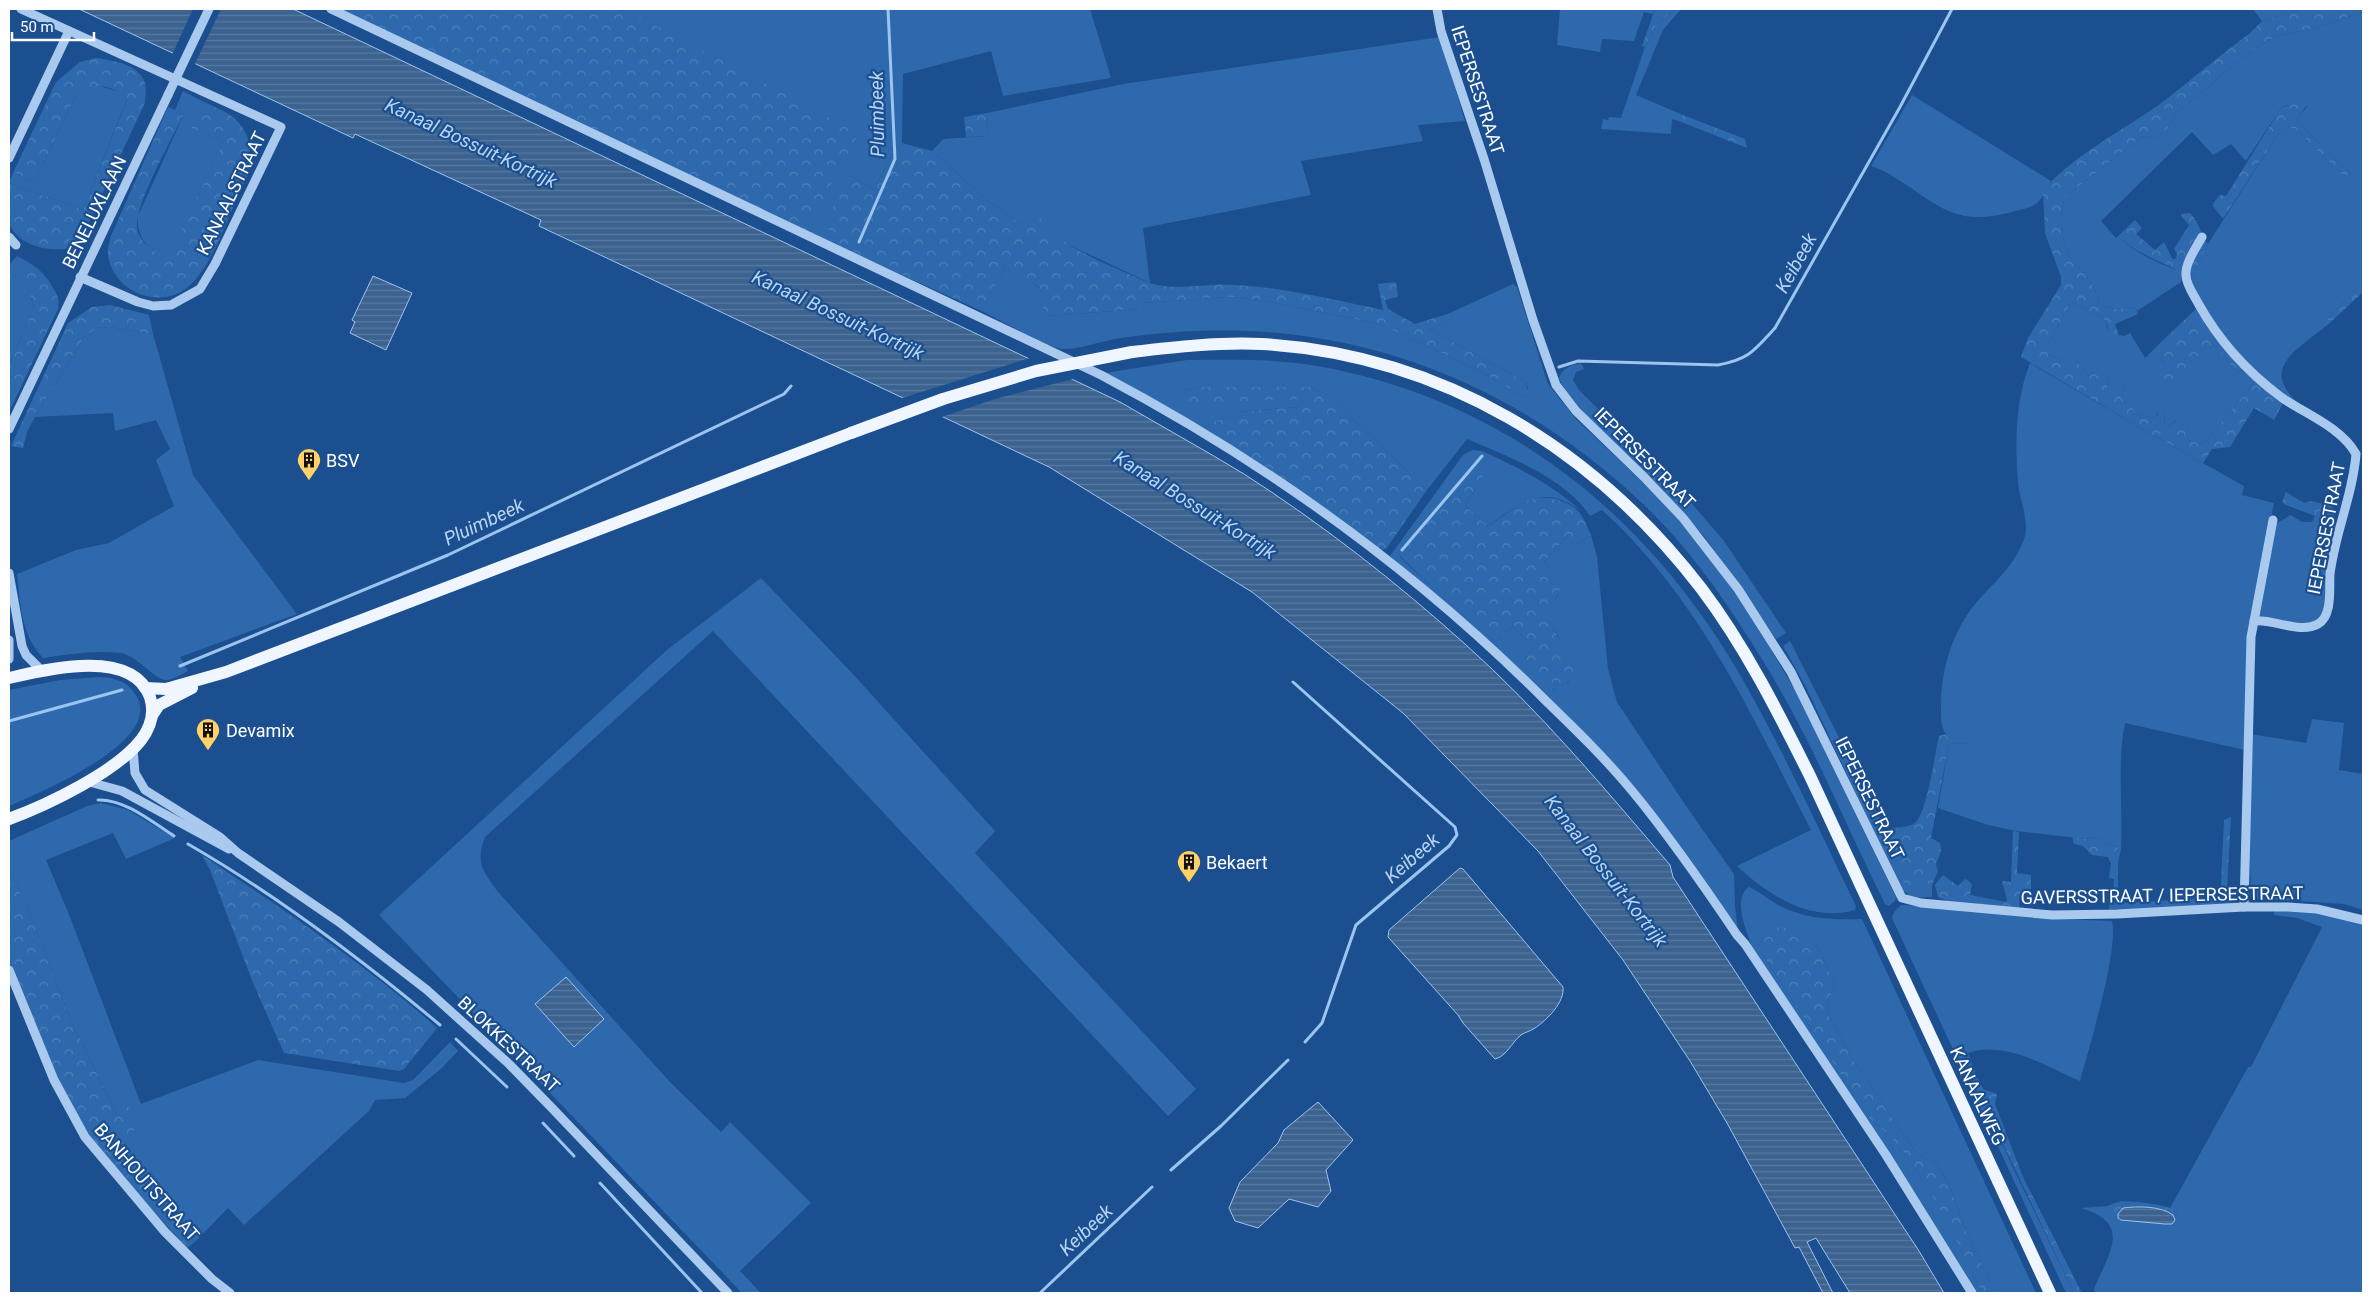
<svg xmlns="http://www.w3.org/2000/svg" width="2372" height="1302" font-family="Roboto,sans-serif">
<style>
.green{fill:#2e69ad}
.forest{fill:url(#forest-crowns)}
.water{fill:url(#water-rules);stroke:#9cc4f0}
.pier{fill:#1b4f8f}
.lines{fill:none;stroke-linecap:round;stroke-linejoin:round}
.stream{stroke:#9cc4f0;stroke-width:3}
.minor{stroke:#a9c9ee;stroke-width:9}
.major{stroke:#f0f6ff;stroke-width:12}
.minor-bridge{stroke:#a9c9ee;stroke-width:9}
.major-bridge{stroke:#f0f6ff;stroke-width:12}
.labels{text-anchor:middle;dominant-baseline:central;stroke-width:4.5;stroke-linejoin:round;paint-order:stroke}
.street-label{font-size:18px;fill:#fff;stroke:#1b4f8f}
.poi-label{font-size:18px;fill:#fff;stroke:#1b4f8f;text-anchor:start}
.water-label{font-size:19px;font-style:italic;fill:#b5d3f5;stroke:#1b4f8f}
</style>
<defs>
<pattern id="forest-crowns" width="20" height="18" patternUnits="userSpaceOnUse" patternTransform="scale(1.25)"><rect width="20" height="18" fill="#2e69ad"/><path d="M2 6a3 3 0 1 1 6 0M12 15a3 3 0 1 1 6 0" fill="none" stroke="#4d80b9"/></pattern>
<pattern id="water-rules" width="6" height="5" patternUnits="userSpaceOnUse" patternTransform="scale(1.25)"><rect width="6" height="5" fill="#3c6290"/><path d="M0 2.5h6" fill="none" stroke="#597aa1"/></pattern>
</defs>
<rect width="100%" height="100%" fill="#1b4f8f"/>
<g class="green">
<polygon points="624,9 1090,9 1111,78 1003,96 991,51 903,74 902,143 896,156 892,154 874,190 850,175 835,245 805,231"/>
<polygon points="1560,9 1655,9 1653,14 1644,12 1634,41 1602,39 1600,52 1557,45"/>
<polygon points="1674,9 1681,9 1663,30 1636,95 1683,115 1679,121 1672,119 1671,134 1601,129 1603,119 1608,120 1609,117 1621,118 1645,47 1656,26"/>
<polygon points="2253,9 2302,9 2262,21"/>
<path d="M 2363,12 L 2363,282 L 2328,318 L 2331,322 C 2297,351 2254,368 2305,409 C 2261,382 2206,330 2191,279 L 2208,244 L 2278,134 L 2290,128 L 2295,128 L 2344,177 L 2351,173 L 2297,122 L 2299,115 L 2307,107 L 2305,100 L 2295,106 L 2286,105 L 2281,108 L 2246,161 L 2231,144 L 2213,155 L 2192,132 L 2101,221 L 2116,238 L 2118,236 C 2136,254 2159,264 2183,272 L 2181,282 L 2137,311 L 2135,307 L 2115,309 L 2100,305 C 2094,282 2086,277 2072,260 C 2060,245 2061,217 2064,199 L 2066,196 L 2143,136 L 2155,138 C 2166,131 2171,126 2175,114 L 2246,55 L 2263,43 L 2277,36 L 2314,28 Z"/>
<polygon points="1440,37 1465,121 1418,125 1423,141 1301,161 1311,195 1143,228 1150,283 1063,242 1045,227 1024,226 987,200 932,151 943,139 988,136 987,113 1123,84"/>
<polygon points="96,85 120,92 127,99 83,210 9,183 13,173 34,182 76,96 84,88"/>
<path d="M 183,91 L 204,102 L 192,128 L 223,142 L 169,258 C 148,253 136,236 138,216 L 184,114 L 175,110 Z"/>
<path d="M 1912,95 L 2051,181 C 2047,187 2046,192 2042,197 C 2038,206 2024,209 2015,211 C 1965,225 1948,214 1908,186 C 1895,178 1885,170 1871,166 Z"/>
<path d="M 17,256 C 33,264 45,272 53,288 L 19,264 L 15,275 L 28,290 L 34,307 L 9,366 L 9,265 Z"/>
<path d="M 1005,267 C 1014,274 1041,284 1043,294 C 1044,300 1043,308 1043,314 L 1048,316 L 1140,309 L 1139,303 L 1229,297 L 1262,300 L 1379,324 L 1480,371 L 1524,397 L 1528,389 L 1526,382 L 1429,329 L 1454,319 L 1450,313 L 1513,284 L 1517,287 L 1548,384 L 1576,419 L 1651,490 L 1688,529 L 1739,597 L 1795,690 L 1896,897 L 1895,901 L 1889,906 L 1885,904 C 1847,828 1815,748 1771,674 C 1735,614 1694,552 1642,503 C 1544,410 1423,349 1288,334 C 1233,328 1176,330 1121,338 C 1105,340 1077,350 1063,349 C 1051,349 996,318 982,311 Z"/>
<polygon points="2071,302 2103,318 2106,322 2107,328 2117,338 2119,335 2124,336 2130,333 2145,358 2160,343 2166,354 2162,366 2213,344 2238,373 2242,370 2255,381 2206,441 2202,444 2188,440 2186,435 2190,425 2175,421 2168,427 2164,426 2165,416 2158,413 2154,418 2138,414 2132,410 2138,402 2130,399 2125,403 2121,397 2126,387 2120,383 2112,393 2107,388 2109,376 2094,371 2089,376 2075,360 2062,360 2048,354 2048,345"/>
<path d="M 110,327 L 153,334 L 193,475 L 297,614 L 180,657 L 188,671 C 182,674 174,679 167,680 C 155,681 138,656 121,653 C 95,650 69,654 43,658 C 20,633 21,605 17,574 L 76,550 L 109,543 L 174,506 L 156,460 L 170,449 L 156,420 L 115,431 L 113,413 L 35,417 L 84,337 L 97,328 Z"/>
<path d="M 1187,360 C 1233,360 1278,358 1323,367 C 1503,401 1643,511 1736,668 C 1781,745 1817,826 1856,906 L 1855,910 C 1811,923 1768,895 1737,866 L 1811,830 C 1752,716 1699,598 1602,510 L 1590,516 C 1565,478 1509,457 1467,439 L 1427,490 L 1329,396 L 1311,387 L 1198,387 L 1180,392 L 1302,399 L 1303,404 L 1297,407 L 1236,412 L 1223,419 L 1211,422 L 1203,429 L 1105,373 Z"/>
<path d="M 1581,363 L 1584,369 L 1576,372 L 1573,380 L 1579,390 L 1682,492 L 1724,541 L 1786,633 L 1776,639 L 1704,536 L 1640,467 L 1584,413 L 1563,387 L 1559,378 C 1563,367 1570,366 1581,363 Z"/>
<path d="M 2030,363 L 2142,429 L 2244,486 L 2242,495 L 2274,503 L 2247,634 L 2245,750 L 2125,723 C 2117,761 2123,809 2121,849 L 2094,837 L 2086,839 L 2016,831 L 1988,825 L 1938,808 L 1949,744 L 1970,743 L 1970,738 L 1950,739 C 1940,730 1941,717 1941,704 C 1941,671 1952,634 1972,608 C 1991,584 2010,572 2023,542 C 2031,523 2020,503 2018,483 C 2015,442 2015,401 2030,363 Z"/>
<path d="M 1472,450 L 1482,451 C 1517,467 1552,484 1581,511 C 1542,482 1521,504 1488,526 L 1465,506 L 1491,464 L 1421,530 L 1399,556 L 1438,593 L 1495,642 L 1513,626 L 1533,648 L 1522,662 L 1554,690 L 1569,682 L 1559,637 L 1546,618 C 1560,589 1568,587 1544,562 L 1566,537 L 1574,545 L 1591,535 L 1597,557 L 1608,669 L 1617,702 L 1686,806 L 1734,874 L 1735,907 L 1738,931 L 1634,789 L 1390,556 L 1463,455 Z"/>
<polygon points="2291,515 2302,522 2312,522 2315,516 2340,522 2327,573 2324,610 2318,621 2302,624 2258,616 2277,523"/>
<path d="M 761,578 L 852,673 L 995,831 L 975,853 L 1196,1089 L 1168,1116 L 713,631 L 485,837 C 475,863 483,871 498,892 L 670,1082 L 721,1132 L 730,1122 L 811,1203 L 740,1271 L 761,1293 L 742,1293 L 379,915 L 668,649 Z"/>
<polygon points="1790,641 1886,830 1884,835 1919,885 1928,881 1928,897 1913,898 1900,888 1806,687 1783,646"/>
<path d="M 99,677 C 116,678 128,681 137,697 C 162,742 39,793 9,806 L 9,690 L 60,680 Z"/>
<polygon points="2312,719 2344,723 2339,770 2363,774 2363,910 2344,904 2251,898 2249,827 2250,734 2306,743"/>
<polygon points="101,803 128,810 175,838 126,859 113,833 46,860 70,917 141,1104 258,1060 404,1083 413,1080 450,1042 458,1051 442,1068 405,1098 375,1100 369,1111 244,1225 228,1208 195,1242 127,1163 127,1137 66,1009 31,916 9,868 9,841 87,806"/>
<polygon points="2111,863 2118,863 2118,900 2123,903 2221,897 2220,905 2109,910 2110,895 2113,894 2114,879 2109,878"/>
<path d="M 1749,887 C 1761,892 1769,900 1780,906 C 1806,919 1833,920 1862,919 L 2036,1293 L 1984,1293 L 1990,1291 L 1990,1282 L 1964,1226 L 1948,1182 L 1934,1161 L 1923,1157 L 1914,1150 L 1855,1062 L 1827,1013 L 1828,1001 L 1835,984 L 1814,938 L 1758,948 L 1870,1119 C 1919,1155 1955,1238 1982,1293 L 1975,1293 L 1753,950 C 1748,934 1731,899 1749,887 Z"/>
<path d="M 1901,905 L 1957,909 L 2034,918 L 2112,921 C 2119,950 2089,1048 2080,1081 C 2047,1067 2006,1040 1968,1053 L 1977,1077 L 1973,1078 L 2014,1170 L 2074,1293 L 2066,1293 L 1892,918 L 1894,912 Z"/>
<path d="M 2274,910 L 2314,912 L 2363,924 L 2363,1293 L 2095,1293 L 2094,1289 C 2109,1252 2133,1224 2081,1208 L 2107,1206 L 2106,1212 L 2121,1220 L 2165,1224 L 2174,1222 L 2177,1211 L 2170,1208 L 2248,1067 L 2251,1067 L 2322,927 L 2297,918 L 2274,915 Z"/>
</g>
<g class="forest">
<polygon points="338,9 624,9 859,133 805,231"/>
<polygon points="1655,9 1674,9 1656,26 1645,47 1642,46"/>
<path d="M 2302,9 L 2363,9 L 2363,12 L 2314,28 L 2277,36 L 2263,43 L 2246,55 L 2175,114 C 2171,126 2166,131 2155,138 L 2143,136 L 2066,196 L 2064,199 C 2061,217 2060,245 2072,260 C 2086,277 2094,282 2100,305 L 2115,309 L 2135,307 L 2138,314 L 2115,324 L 2119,335 L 2117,338 L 2110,335 L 2106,322 L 2103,318 L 2071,302 L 2048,345 L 2048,354 L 2062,360 L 2075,360 L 2089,376 L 2099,367 L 2109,376 L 2107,388 L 2112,392 L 2120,383 L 2126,387 L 2121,397 L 2125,403 L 2134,395 L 2137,397 L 2138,402 L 2133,410 L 2138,414 L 2154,418 L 2161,411 L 2165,412 L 2164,426 L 2168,427 L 2180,418 L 2187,419 L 2190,425 L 2186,435 L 2188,440 L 2202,444 L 2206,441 L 2255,381 L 2283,403 L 2274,420 L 2254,408 L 2230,447 L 2212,449 L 2203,463 L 2142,429 L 2021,357 L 2028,338 L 2061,285 L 2061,277 L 2045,233 L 2043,194 C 2053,168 2134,123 2160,104 C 2190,81 2219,56 2250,33 L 2262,21 Z"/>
<path d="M 97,58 C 114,61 139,64 145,83 C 147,89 145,98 145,103 L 80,241 C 75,244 69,249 63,249 C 45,251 19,244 11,227 C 5,215 9,196 9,183 L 83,210 L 127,100 C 113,84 91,81 76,96 L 34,182 L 13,173 L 56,82 L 80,62 Z"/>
<path d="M 2305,100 L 2309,103 L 2299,115 L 2297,122 L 2351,173 L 2344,177 L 2295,128 L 2290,128 L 2278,134 L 2223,219 L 2213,206 L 2214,202 L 2220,195 L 2226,196 L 2281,108 C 2290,103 2293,107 2305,100 Z"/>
<path d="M 204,102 C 222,110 239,116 247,136 C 250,145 251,157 250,166 C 249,177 241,188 237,198 C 225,225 209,273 184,290 C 155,309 113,290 108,255 C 107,249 110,241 111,236 L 168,107 L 184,114 C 172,139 135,203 137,228 C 138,241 156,255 169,257 L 223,142 L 191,128 Z"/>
<polygon points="987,113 988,136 966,137 964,117"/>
<polygon points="1683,115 1745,139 1747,148 1679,121"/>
<path d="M 902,143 L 932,151 L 987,200 L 1024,226 L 1042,218 C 1050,244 1124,271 1149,283 C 1178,292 1207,282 1237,285 C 1286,288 1335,300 1383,310 L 1378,284 L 1396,282 L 1398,297 L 1385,300 L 1388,309 L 1415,324 L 1450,313 L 1454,319 L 1429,329 L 1526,382 L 1528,393 L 1524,397 L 1480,371 L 1379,324 L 1262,300 L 1229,297 L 1140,303 L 1141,309 L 1048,316 L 1043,314 L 1043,293 L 1039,287 L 1031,282 L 1025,282 L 1005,267 L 982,311 L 835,245 L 836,242 L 831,239 C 822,218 840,194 850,175 L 874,190 L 892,154 L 896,156 Z"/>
<path d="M 2190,213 C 2200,223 2200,235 2208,244 L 2191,279 C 2168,262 2139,257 2118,236 L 2135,220 L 2142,228 L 2136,234 L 2155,250 L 2164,242 L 2173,260 L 2176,258 L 2177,254 L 2174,249 L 2189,225 L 2181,216 L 2181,214 Z"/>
<path d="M 19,264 C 36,274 63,286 58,309 L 9,412 L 9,366 L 34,307 C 30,287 16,284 13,267 Z"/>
<polygon points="2363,282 2363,292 2331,322 2327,319"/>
<polygon points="110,305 149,315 153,334 110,327 97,328 84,337 35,417 27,432 23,448 11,446 68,323 92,307"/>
<path d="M 2197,308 L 2217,339 L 2242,370 L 2238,373 L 2213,344 L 2164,387 L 2155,373 C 2165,362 2167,357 2160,343 Z"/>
<polygon points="1198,387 1311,387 1329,396 1427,490 1386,549 1381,550 1203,429 1211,422 1223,419 1236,412 1297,407 1303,404 1302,399 1187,403 1180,400 1180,392"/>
<path d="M 1480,456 L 1491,464 L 1465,506 L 1488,526 C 1514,511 1529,489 1561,501 C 1580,507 1583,517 1591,535 L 1574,545 L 1566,537 L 1544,562 L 1560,578 L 1560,589 L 1547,618 L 1578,671 C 1562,690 1553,697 1533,678 C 1527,673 1524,670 1522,662 L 1533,648 L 1513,626 L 1495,642 L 1438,593 L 1399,555 Z"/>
<polygon points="2286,492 2304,503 2311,501 2332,506 2335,513 2333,521 2315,516 2286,505 2282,502"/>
<path d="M 1945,734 L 1950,739 L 1971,738 L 1970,743 L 1949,744 L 1931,838 L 1940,843 L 1941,851 L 1936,864 L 1938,871 L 1932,885 L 1932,897 L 1928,897 L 1928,882 L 1912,887 L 1907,886 L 1901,878 L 1884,835 C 1890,824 1905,830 1915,823 C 1926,815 1935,756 1938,740 L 1939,736 Z"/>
<polygon points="2231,817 2227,889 2237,891 2241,895 2237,903 2220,905 2224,820"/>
<polygon points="2013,831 2019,832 2017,873 2031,875 2031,894 2020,893 2019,910 1950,902 1938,897 1935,885 1943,875 1958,886 1965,879 1969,881 1972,885 1970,895 2006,902 2007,900 2002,881 2011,882"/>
<polygon points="2072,837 2086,839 2094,837 2121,849 2118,863 2111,863 2108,857 2092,855 2083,846 2074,844"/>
<path d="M 202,855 C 282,909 364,963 437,1028 L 404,1069 L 399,1071 L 284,1053 L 253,983 L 210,870 Z"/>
<polygon points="9,868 31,916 66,1009 116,1114 126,1104 140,1124 127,1137 127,1163 195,1242 187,1248 106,1159 84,1128 67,1099 9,961"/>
<path d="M 1766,927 L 1798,928 L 1814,938 L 1835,984 L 1828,1001 L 1827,1013 L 1855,1062 L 1914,1150 L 1923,1157 L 1934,1161 L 1948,1182 L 1964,1226 L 1990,1282 L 1990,1291 L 1982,1293 C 1955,1239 1919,1155 1870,1119 L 1758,948 L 1758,934 Z"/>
<polygon points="1977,1077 1983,1089 1997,1094 1995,1104 2023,1177 2082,1293 2074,1293 1972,1079"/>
<path d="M 2121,1201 C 2140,1202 2160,1203 2177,1211 L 2175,1220 L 2169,1212 L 2148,1208 L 2123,1208 L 2118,1214 L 2119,1219 L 2105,1212 L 2107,1206 Z"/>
</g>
<g class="water">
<path d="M 79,9 L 293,9 L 1120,402 C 1161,426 1203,449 1244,474 C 1322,524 1396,582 1465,644 C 1540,711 1605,789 1670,865 L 1673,877 L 1919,1251 L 1944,1293 L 1850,1293 L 1816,1238 L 1807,1242 L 1833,1293 L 1823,1293 L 1799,1247 L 1795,1248 L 1727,1123 L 1690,1061 L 1623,960 L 1538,851 L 1403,713 L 1252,592 L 1049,467 L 539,226 L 541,220 L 355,134 L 353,138 Z"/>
<polygon points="373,276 412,293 386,350 350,333 355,322 352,320"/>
<path d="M 1460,868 L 1463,869 L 1563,987 C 1565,1002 1547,1020 1535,1028 C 1531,1031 1525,1032 1521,1035 C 1511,1043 1507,1056 1495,1059 L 1463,1023 L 1458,1015 L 1388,937 L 1389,930 Z"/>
<polygon points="566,977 604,1019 574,1047 535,1004"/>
<polygon points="1318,1102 1353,1140 1326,1170 1331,1191 1318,1207 1289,1199 1258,1228 1235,1221 1229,1208 1240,1182 1278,1143 1284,1130"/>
<path d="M 2123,1208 C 2138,1206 2161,1206 2173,1215 L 2175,1220 L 2172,1224 L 2165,1224 L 2121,1220 L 2118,1218 L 2118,1214 Z"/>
</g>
<g class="pier">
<polygon points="193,9 221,9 194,66 172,55"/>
<polygon points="1033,357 1077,378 995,399 939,418 899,399"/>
</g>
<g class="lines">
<g class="stream">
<polyline points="859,242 895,159 888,9"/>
<path d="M 1559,367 L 1578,361 L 1718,365 C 1749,359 1754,351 1775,328 L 1900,107 L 1952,9"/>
<polyline points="1402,550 1482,456"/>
<polyline points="180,666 448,555 784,394 791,386"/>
<polyline points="1293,682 1455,827 1457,835 1449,846 1356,925 1322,1023 1305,1042"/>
<polyline points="9,721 122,690"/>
<path d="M 98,800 C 125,799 152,822 174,836"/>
<path d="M 188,844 C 278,896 360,958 440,1025"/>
<polyline points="456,1039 507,1087"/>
<polyline points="543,1123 574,1156"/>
<polyline points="1171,1170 1221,1126 1288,1060"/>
<polyline points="600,1183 702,1293"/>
<polyline points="1040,1293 1152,1187"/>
</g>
<g class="minor">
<polyline points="21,9 281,127 215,264 200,289 171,305 153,306 138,302 80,277"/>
<path d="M 331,9 L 1101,375 C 1264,461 1414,569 1544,699 C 1575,729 1606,759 1633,792 C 1671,838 1704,886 1737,935 L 1745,944 L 1886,1155 L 1972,1293"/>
<polyline points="1437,9 1441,31 1484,159 1533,320 1556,385 1576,411 1644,477 1683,518 1738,589 1791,672 1902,898 1921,903 2052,915 2117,914 2244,907 2288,907 2317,909 2363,920"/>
<polyline points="9,158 69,31"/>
<polyline points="9,237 16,245"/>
<path d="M 2202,237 C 2196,248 2185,263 2186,275 C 2186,285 2194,295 2198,303 C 2219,341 2246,371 2281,397 C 2305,414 2341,427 2356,454 C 2353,494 2335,533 2330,574 C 2329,587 2333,616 2318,624 C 2300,634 2274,619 2254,621"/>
<polyline points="9,429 168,95"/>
<polyline points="9,573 22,646 26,655 42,671"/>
<polyline points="9,640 9,659"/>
<polyline points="133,749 135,773 145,790 220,837 238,853 339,922 427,990 509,1064 551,1107 728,1293"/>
<polyline points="89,780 93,783 122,791 229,849"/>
<polyline points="2244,907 2251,637 2273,520"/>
<polyline points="9,970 54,1080 85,1137 165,1232 212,1279 230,1293"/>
</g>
<g class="major">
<path d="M 1132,352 C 1175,347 1218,342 1262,344 C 1442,355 1593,448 1701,588 C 1745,646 1778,712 1810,776 L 2050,1293"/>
<path d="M 9,678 C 48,669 132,648 150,697 C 155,713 151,727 141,740 C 116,772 47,805 9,819"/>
<polyline points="145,688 166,689 226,672 851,433"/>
<polyline points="153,714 159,705 192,688"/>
</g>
<polyline class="minor-bridge" points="168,95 209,9"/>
<polyline class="major-bridge" points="851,433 943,399 1036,371 1132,352"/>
</g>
<defs>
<g id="building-pin" transform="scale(1.25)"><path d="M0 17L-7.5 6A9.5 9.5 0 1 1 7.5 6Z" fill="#ffd166" stroke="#1b4f8f"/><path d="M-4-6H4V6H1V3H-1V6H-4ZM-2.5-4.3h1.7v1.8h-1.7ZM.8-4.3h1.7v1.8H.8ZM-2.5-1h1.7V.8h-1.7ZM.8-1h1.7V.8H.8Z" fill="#111"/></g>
</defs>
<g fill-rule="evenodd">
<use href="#building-pin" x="309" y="460"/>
<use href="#building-pin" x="208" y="730"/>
<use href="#building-pin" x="1189" y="862"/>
</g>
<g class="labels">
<g class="street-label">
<text transform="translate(1478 90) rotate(72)">IEPERSESTRAAT</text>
<text transform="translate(231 193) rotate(-64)">KANAALSTRAAT</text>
<text transform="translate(94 212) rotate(-64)">BENELUXLAAN</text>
<text transform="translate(1645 458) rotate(45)">IEPERSESTRAAT</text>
<text transform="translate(2326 528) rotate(-79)">IEPERSESTRAAT</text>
<text transform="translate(1870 798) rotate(64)">IEPERSESTRAAT</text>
<text transform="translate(2162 895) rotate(-1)">GAVERSSTRAAT / IEPERSESTRAAT</text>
<text transform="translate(509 1044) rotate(43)">BLOKKESTRAAT</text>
<text transform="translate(1978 1096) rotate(65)">KANAALWEG</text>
<text transform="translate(147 1182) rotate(49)">BANHOUTSTRAAT</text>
</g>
<g class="poi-label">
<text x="326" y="460">BSV</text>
<text x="226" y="730">Devamix</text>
<text x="1206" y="862">Bekaert</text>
</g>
<g class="water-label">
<text transform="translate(877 114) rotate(-91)">Pluimbeek</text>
<text transform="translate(471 143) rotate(25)">Kanaal Bossuit-Kortrijk</text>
<text transform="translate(1796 263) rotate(-61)">Keibeek</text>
<text transform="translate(838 315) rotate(25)">Kanaal Bossuit-Kortrijk</text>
<text transform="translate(1195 505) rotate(32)">Kanaal Bossuit-Kortrijk</text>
<text transform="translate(484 522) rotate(-25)">Pluimbeek</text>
<text transform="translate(1412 858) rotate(-41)">Keibeek</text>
<text transform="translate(1606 871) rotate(52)">Kanaal Bossuit-Kortrijk</text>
<text transform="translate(1086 1230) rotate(-43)">Keibeek</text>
</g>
</g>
<rect width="2372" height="1302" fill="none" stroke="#ffffff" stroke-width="20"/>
<path d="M12 32v8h82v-8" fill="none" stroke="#ffffff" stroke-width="2.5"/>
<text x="20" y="32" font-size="15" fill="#ffffff" stroke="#1b4f8f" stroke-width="4" paint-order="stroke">50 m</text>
</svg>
